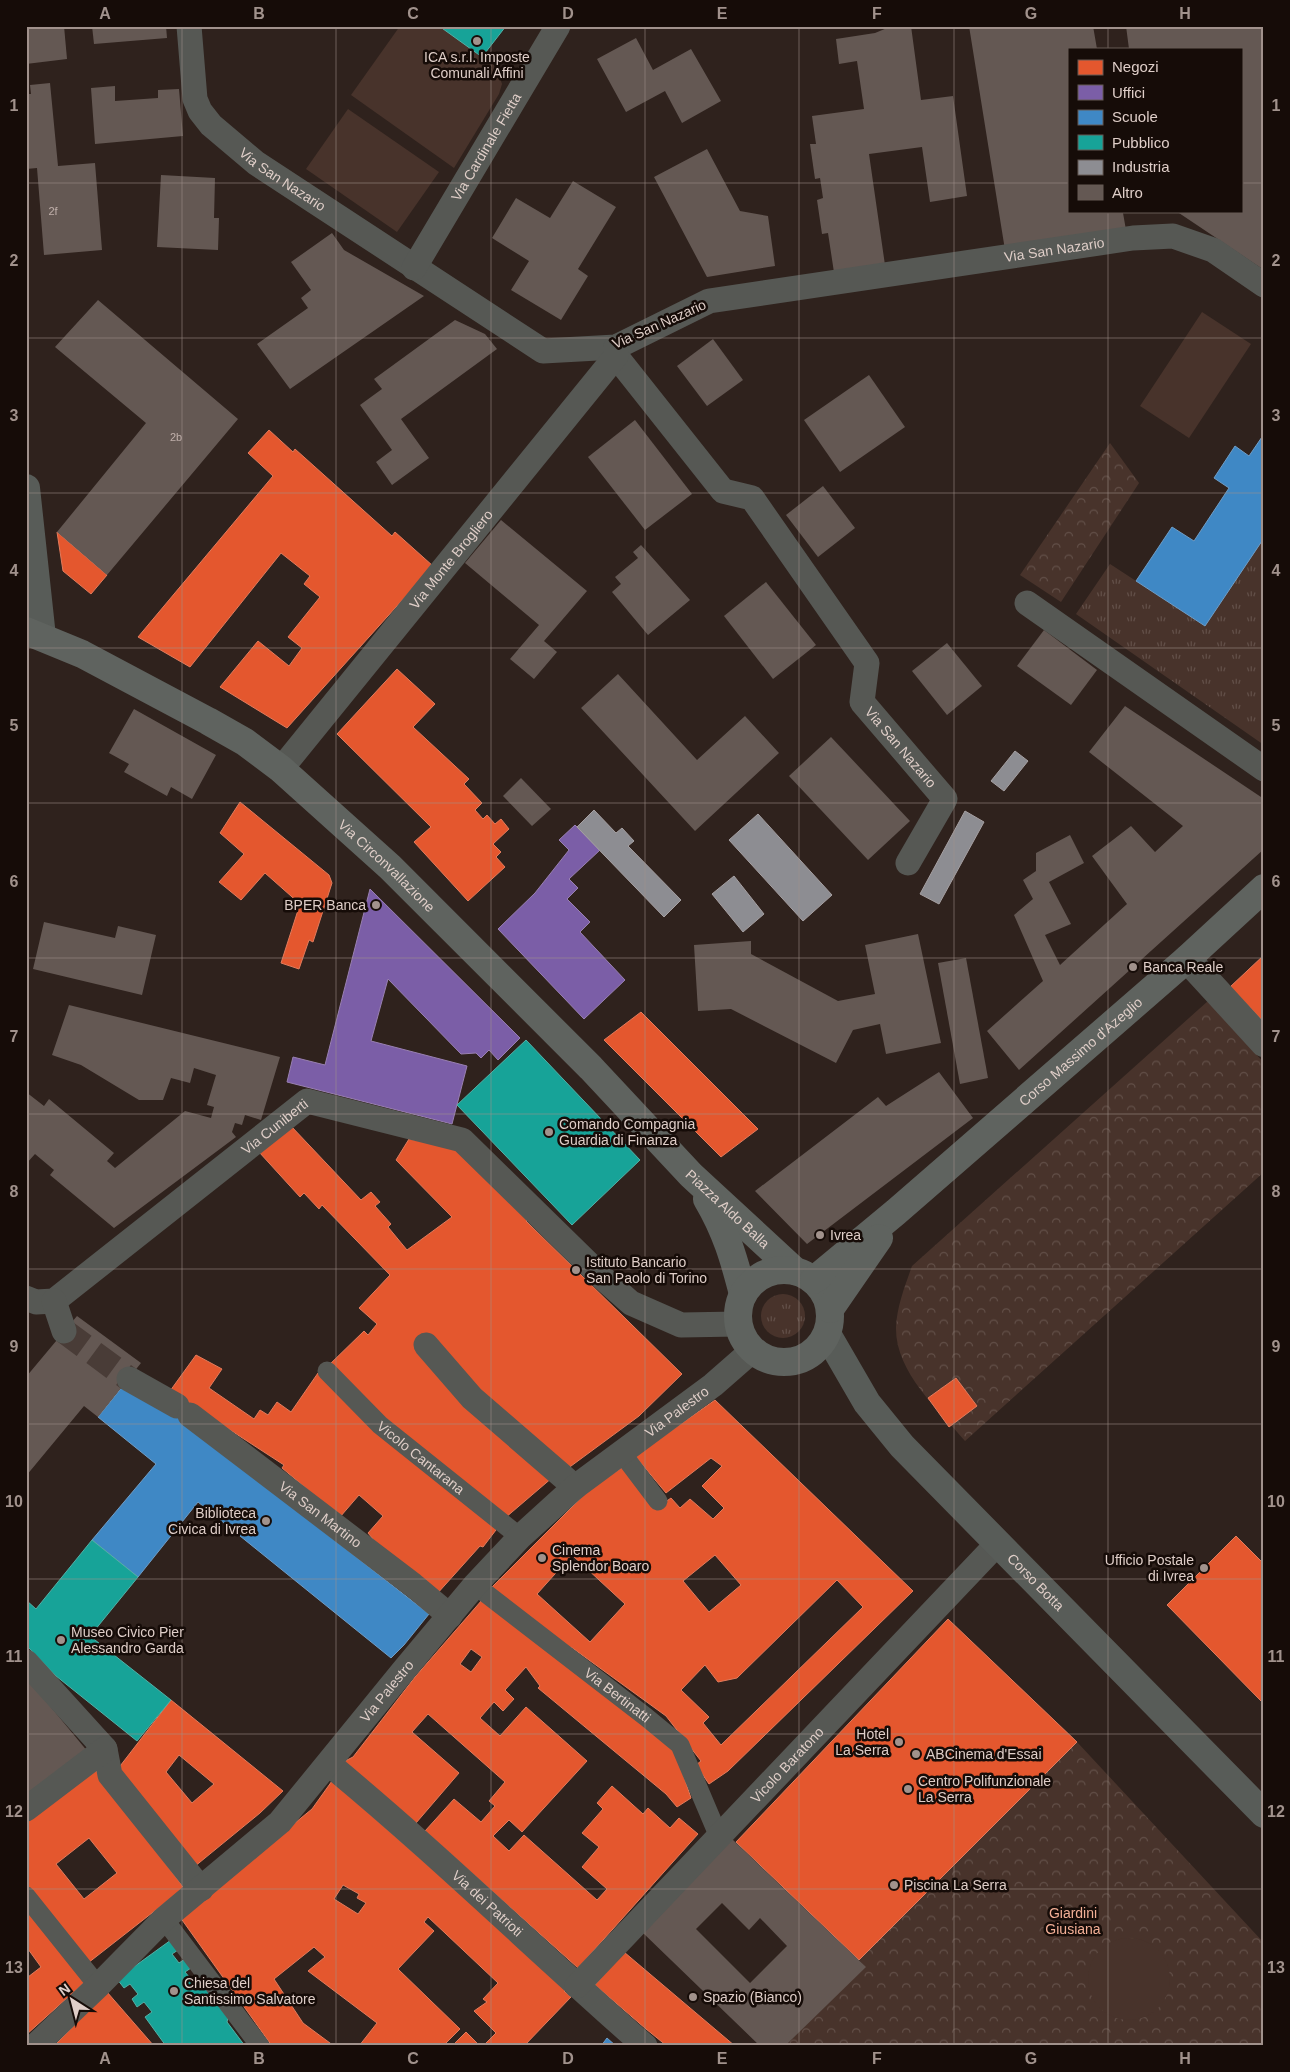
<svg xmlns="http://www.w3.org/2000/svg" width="1290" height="2072" font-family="Helvetica,sans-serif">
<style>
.grass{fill:url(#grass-tufts)}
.park{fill:url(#park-crowns)}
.pitch{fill:#48332b}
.shops{fill:#e4572e;stroke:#e27b5c;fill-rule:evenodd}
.offices{fill:#7b5ea7;stroke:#9980b1}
.schools{fill:#3f88c5;stroke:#6f9dc6}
.public{fill:#17a398;stroke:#53b0a6}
.industry{fill:#8d8d92;stroke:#a6a0a2}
.building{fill:#645853;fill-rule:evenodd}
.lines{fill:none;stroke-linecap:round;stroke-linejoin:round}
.minor-tunnel{stroke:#493c37;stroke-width:25;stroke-dasharray:25 12;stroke-linecap:butt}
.pedestrian{stroke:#565854;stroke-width:19}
.minor{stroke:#565854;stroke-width:25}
.tertiary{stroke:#565854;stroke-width:28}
.secondary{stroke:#585c58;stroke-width:28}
.primary{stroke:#5f635f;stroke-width:28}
.grid{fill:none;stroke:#a1928c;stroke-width:1;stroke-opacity:0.55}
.poi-dot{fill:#a1928c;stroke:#160c08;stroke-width:2}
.labels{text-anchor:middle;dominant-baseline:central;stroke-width:5;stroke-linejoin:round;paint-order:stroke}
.number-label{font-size:11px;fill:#c0b0ab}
.poi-label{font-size:14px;fill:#dfcec8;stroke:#160c08;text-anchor:start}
.street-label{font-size:14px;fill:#dfcec8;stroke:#160c08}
.park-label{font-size:14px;fill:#f3af96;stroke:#160c08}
.neatline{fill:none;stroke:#a1928c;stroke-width:2}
.grid-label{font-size:16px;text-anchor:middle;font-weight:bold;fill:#a1928c}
</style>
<defs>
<pattern id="grass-tufts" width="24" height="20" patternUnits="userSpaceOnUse" patternTransform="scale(1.25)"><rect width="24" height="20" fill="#48332b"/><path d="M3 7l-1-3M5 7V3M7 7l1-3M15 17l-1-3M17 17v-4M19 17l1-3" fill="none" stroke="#624f48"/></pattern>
<pattern id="park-crowns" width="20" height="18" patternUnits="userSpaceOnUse" patternTransform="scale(1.25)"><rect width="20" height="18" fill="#48332b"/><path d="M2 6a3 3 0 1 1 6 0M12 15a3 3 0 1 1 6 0" fill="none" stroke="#624f48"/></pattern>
</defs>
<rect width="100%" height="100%" fill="#2f221d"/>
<g class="grass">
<polygon points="1264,537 1264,745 1076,614 1110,564 1205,626"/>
<circle cx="783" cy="1316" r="22"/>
</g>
<g class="park">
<polygon points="1110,443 1139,483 1061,602 1020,575"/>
<path d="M 1208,1001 L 1264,1063 L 1264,1172 L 965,1441 C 938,1409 895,1372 896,1327 C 897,1306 905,1286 912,1266 Z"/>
<polygon points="1077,1742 1264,1943 1264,2046 785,2046 865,1967 859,1960"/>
</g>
<g class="pitch">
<polygon points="400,26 439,26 492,63 497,69 502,84 499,94 454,168 351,95"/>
<polygon points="348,109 439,172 397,232 306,169"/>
<polygon points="1202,312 1251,344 1189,438 1140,406"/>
<circle cx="1129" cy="1979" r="41"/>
</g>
<g class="shops">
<polygon points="269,430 293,452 295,449 392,536 395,532 433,566 287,728 220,687 258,641 289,666 302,648 288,637 320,597 304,584 310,576 281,553 190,667 138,637 273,476 248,453"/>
<polygon points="57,532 107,575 91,594 63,571"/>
<polygon points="397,669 435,704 413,727 469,779 464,784 482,803 475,810 483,819 487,815 495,824 501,819 509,829 493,844 501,852 496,857 505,867 468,901 414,842 431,827 337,734"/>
<polygon points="240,802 329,875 332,883 313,942 309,940 299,969 281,963 300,904 265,873 241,900 219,882 244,854 220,833"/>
<polygon points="1264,955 1264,1022 1230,987"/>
<polygon points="641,1012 758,1129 721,1157 604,1040"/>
<polygon points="291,1126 361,1200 371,1192 380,1202 375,1206 391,1224 388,1227 407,1250 452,1217 396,1160 409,1139 459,1148 528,1219 526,1221 682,1374 639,1416 567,1469 553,1477 505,1518 375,1409 328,1366 364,1331 368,1335 377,1324 359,1308 390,1275 322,1205 319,1209 304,1193 300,1197 259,1152"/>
<polygon points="196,1355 222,1369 209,1388 254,1419 260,1410 268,1415 277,1402 291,1412 318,1373 499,1526 483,1547 480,1546 436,1595 387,1556 368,1533 383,1516 359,1495 340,1517 282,1468 284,1465 170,1391"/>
<polygon points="956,1378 977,1406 949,1427 928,1398"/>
<path d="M 715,1400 L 913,1591 L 728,1771 L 709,1784 L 696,1765 L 701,1761 L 666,1716 L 571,1647 L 566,1653 L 491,1588 L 592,1487 L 623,1467 L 655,1509 L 671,1498 L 680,1508 L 690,1499 L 713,1519 L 724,1508 L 702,1486 L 722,1466 L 711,1458 L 666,1493 L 635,1456 ZM 572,1555 L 625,1604 L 590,1642 L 537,1594 ZM 715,1555 L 741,1585 L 709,1612 L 683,1581 ZM 837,1580 L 863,1607 L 721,1745 L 703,1723 L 709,1717 L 681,1690 L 705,1665 L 718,1682 L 737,1678 Z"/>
<polygon points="1236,1536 1264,1564 1264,1698 1261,1701 1167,1605"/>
<path d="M 482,1600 L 675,1750 L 691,1798 L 677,1807 L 666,1794 L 538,1688 L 540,1686 L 526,1667 L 505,1690 L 514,1699 L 503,1711 L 494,1702 L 480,1718 L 500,1736 L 526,1707 L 587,1761 L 522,1832 L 509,1820 L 493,1836 L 509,1851 L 524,1835 L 597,1900 L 607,1889 L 582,1867 L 599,1847 L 582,1833 L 603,1809 L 597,1803 L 612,1786 L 643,1814 L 648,1808 L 670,1828 L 679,1818 L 698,1834 L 578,1968 L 425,1831 L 454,1799 L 481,1822 L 495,1806 L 489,1801 L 505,1782 L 428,1714 L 412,1732 L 459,1773 L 416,1823 L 343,1762 L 353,1757 L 415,1677 ZM 471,1649 L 482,1657 L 471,1672 L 460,1664 Z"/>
<polygon points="948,1619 1077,1742 859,1960 736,1842"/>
<path d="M 171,1700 L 283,1791 L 260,1813 L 194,1867 L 117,1770 ZM 179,1755 L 214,1784 L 192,1803 L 166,1772 Z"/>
<path d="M 94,1768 L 184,1888 L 88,1963 L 26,1885 L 26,1817 ZM 89,1838 L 117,1873 L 84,1899 L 56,1864 Z"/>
<path d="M 332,1781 L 568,1988 L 564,1991 L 571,1997 L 524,2046 L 483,2046 L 496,2033 L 474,2011 L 487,2002 L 483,1999 L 498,1983 L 428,1917 L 424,1922 L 434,1931 L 398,1969 L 460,2029 L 443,2046 L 359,2046 L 377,2023 L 308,1971 L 325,1957 L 314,1947 L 274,1979 L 303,2023 L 334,2046 L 272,2046 L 180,1917 L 312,1809 ZM 343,1885 L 359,1894 L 357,1898 L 366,1903 L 358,1914 L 334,1899 Z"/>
<polygon points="26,1906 86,1981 26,2035 26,1975 28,1977 41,1967 28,1949 26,1950"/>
<polygon points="624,1952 735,2046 667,2046 646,2029 595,1985"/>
<polygon points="107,1992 154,2046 54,2046"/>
<polygon points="466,2032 480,2046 452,2046"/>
</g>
<g class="offices">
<polygon points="575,825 600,850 569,879 578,888 567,899 590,922 580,932 625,980 584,1019 498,929 535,893 569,850 559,840"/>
<polygon points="370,889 520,1038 498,1060 489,1050 481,1058 476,1053 461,1054 388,979 371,1041 467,1066 452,1124 287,1082 293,1057 325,1065"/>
</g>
<g class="schools">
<polygon points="1264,434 1264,538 1205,626 1136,581 1172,527 1194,541 1229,488 1214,478 1235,446 1249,456"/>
<polygon points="123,1386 172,1413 429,1614 404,1645 391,1658 198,1502 138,1577 92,1540 156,1464 98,1417"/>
<polygon points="607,2038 616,2046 601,2046"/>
</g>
<g class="public">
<polygon points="439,26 506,26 482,57"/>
<polygon points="526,1040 640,1160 572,1225 457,1105"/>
<polygon points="92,1540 138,1577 90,1636 171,1700 137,1741 56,1676 26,1645 26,1600 36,1609"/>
<polygon points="171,1940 178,1950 172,1954 179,1963 185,1959 191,1968 185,1972 195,1984 202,1979 229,2014 227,2022 245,2046 166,2046 145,2017 152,2012 144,2002 137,2007 132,1999 138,1994 130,1984 124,1988 117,1979"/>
</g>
<g class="industry">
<polygon points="1015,751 1028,761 1004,791 991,781"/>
<polygon points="594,810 616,833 622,828 634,841 628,846 681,900 664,917 577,827"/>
<polygon points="965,811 984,822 939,904 920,894"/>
<polygon points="758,814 832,895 803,921 729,840"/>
<polygon points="734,876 764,914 743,932 712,894"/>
</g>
<g class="building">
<polygon points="26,26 64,26 67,59 26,64"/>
<polygon points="92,26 166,26 167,38 94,44"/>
<polygon points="892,26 911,26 921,100 953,96 967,196 930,202 922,147 869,154 886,272 835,279 828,233 822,234 817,200 823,198 820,178 815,179 810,144 816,144 812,116 864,109 857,61 839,64 836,39 875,33"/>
<polygon points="969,26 1093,26 1097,49 1069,49 1069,211 1128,211 1123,213 1126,230 1005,250"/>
<polygon points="1126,26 1264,26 1264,270 1176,211 1241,211 1241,49 1129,49"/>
<polygon points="636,38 653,70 691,49 721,101 682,123 665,91 626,112 597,59"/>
<polygon points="50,83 58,166 95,163 102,250 44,255 37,168 26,169 26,94 31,94 30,85"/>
<polygon points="115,86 115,101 158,98 158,90 179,89 183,136 95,144 91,88"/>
<polygon points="707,149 740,211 768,216 775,266 707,277 654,177"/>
<polygon points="161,175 215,178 214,218 219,218 218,250 157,247"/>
<polygon points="573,181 616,207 578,269 588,276 561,320 511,290 529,261 492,238 516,198 550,218"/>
<polygon points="332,233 344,250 424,296 290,389 257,344 308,308 301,298 311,290 291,262"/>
<polygon points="98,300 238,419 107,575 57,532 146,423 55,347"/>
<polygon points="455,320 485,334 497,349 401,419 429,458 392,485 376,462 392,450 360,405 382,389 374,379"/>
<polygon points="713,339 743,380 707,406 677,366"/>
<polygon points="869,375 905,427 840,472 804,420"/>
<polygon points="635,420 692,494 645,530 588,457"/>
<polygon points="823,486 855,528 818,557 786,515"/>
<polygon points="501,520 587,591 544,641 557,652 534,679 510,659 539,625 465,563"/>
<polygon points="641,545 690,600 648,635 612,592 621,584 615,577 638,558 633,552"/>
<polygon points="766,582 816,645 773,679 724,616"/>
<polygon points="1044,630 1097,670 1071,705 1017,666"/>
<polygon points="947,643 982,686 947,715 912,671"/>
<polygon points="618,674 697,760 745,716 779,753 695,831 581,708"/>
<polygon points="1125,706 1264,799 1264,849 1019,1070 987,1031 1043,981 1014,915 1033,899 1023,880 1036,871 1036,853 1070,835 1084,863 1049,882 1071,924 1045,935 1060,965 1127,904 1092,856 1131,826 1155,852 1183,826 1089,752"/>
<polygon points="134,709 216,755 192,799 171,787 167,796 124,772 129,764 109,753"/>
<polygon points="831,737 910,821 868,860 789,776"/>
<polygon points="521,778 551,809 532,826 503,796"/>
<polygon points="44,922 115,938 118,926 156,935 142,995 33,969"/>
<polygon points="918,934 941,1043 886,1054 880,1024 853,1030 836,1063 731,1009 698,1011 694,945 751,941 751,954 838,1001 875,994 865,945"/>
<polygon points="966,958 988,1078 960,1084 938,963"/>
<polygon points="69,1005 280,1057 261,1120 245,1115 242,1125 235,1123 232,1132 236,1137 114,1228 50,1175 54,1170 35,1154 26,1164 26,1092 44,1106 49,1099 114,1153 107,1161 115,1168 185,1111 211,1118 214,1107 207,1105 216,1075 194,1068 190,1083 171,1078 163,1100 139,1100 81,1065 52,1055"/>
<polygon points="939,1072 973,1118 807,1244 755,1191 878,1097 886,1106"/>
<polygon points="77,1316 141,1363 98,1417 84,1406 26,1476 26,1377"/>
<polygon points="26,1677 88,1752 26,1802"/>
<path d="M 732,1839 L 866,1967 L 785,2046 L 760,2046 L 642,1932 ZM 722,1903 L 749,1930 L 760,1918 L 787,1946 L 750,1983 L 696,1929 Z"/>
</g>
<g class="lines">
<polyline class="minor-tunnel" points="64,1331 129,1379"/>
<g class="pedestrian">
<path id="s1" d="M 327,1371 L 380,1425 L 520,1537"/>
<polyline points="621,1452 658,1501"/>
<path id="s2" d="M 475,1585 L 646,1717 L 680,1745 L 719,1837"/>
<polyline points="26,1896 98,1986"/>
<polyline points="164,1919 260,2046"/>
</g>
<g class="minor">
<path id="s3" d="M 189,26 L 195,99 L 200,111 L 211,125 L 256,163 L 543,351 L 616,347 L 709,301 L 1133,238 L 1173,236 L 1213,250 L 1264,285"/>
<path id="s4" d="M 414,268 L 558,26"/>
<path id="s5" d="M 616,356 L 723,491 L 752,498 L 867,663 L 862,702 L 945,799 L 908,863"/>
<polyline points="1027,603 1264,769"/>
<path id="s6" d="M 281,769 L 616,356 L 616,347"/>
<path id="s7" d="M 26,1298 L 36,1302 L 54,1301 L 307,1101 L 462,1140 L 605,1280 L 631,1303 L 681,1325 L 738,1324"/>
<polyline points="54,1301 64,1331"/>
<polyline points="426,1345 472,1398 575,1487"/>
<polyline points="129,1379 177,1406"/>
<path id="s8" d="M 190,1415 L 413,1585 L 450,1616"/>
<polyline points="26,1662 105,1749 110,1775 201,1889"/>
<path id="s9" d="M 329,1764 C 438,1854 539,1953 645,2046"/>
<polyline points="26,1809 105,1749"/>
<path id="s10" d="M 577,1986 L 998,1543"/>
<path id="s11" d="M 35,2046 L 98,1986 L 164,1919 L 280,1822 L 404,1670 L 475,1585 L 520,1537 L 575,1487 L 713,1385 L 753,1350"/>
</g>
<polyline class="tertiary" points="1187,959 1264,1043"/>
<g class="secondary">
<polyline points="26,488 42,637"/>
<path id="s12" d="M 827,1334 L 867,1403 L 902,1446 L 1264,1814"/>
</g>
<g class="primary">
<path id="s13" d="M 26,631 L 82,654 L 208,721 L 245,742 L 281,769 L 390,867 L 591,1068 L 691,1175 L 795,1271"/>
<path d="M 707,1199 C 726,1231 734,1259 743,1294"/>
<circle cx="784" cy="1316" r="46"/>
<path id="s14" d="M 814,1280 L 896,1212 L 1187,959 L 1264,888"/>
<polyline points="830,1309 879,1238"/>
</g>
</g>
<path class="grid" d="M 182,26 L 182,2046M 336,26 L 336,2046M 491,26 L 491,2046M 645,26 L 645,2046M 799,26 L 799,2046M 954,26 L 954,2046M 1108,26 L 1108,49M 26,183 L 1069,183M 1241,183 L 1264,183M 1108,211 L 1108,2046M 26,338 L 1264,338M 26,493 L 1264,493M 26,648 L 1264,648M 26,803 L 1264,803M 26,958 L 1264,958M 26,1114 L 1264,1114M 26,1269 L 1264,1269M 26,1424 L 1264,1424M 26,1579 L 1264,1579M 26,1734 L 1264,1734M 26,1889 L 1264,1889"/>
<g class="poi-dot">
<circle cx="477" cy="41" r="5"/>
<circle cx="376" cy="905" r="5"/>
<circle cx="1133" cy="967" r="5"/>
<circle cx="549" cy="1132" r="5"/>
<circle cx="820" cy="1235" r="5"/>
<circle cx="576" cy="1270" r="5"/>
<circle cx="266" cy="1521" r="5"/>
<circle cx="542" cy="1558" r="5"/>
<circle cx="1204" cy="1568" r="5"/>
<circle cx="61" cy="1640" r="5"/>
<circle cx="899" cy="1742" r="5"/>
<circle cx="916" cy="1754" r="5"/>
<circle cx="908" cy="1789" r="5"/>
<circle cx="894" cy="1885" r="5"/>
<circle cx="174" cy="1991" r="5"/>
<circle cx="693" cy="1997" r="5"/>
</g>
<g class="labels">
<g class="number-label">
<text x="53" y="211">2f</text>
<text x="176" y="437">2b</text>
</g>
<g class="poi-label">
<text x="477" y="57" text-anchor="middle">ICA s.r.l. Imposte<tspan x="477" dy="16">Comunali Affini</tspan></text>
<text x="366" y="905" text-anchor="end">BPER Banca</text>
<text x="1143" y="967">Banca Reale</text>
<text x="559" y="1124">Comando Compagnia<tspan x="559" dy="16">Guardia di Finanza</tspan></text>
<text x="830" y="1235">Ivrea</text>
<text x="586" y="1262">Istituto Bancario<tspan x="586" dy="16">San Paolo di Torino</tspan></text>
<text x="256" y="1513" text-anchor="end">Biblioteca<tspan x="256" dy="16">Civica di Ivrea</tspan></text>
<text x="552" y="1550">Cinema<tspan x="552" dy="16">Splendor Boaro</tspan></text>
<text x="1194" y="1560" text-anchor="end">Ufficio Postale<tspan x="1194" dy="16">di Ivrea</tspan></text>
<text x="71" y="1632">Museo Civico Pier<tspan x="71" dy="16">Alessandro Garda</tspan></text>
<text x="889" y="1734" text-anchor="end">Hotel<tspan x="889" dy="16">La Serra</tspan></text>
<text x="926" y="1754">ABCinema d'Essai</text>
<text x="918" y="1781">Centro Polifunzionale<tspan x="918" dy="16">La Serra</tspan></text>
<text x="904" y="1885">Piscina La Serra</text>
<text x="184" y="1983">Chiesa del<tspan x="184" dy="16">Santissimo Salvatore</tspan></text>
<text x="703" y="1997">Spazio (Bianco)</text>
</g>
<g class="street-label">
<text stroke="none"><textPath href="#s4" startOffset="141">Via Cardinale Fietta</textPath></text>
<text stroke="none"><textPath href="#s3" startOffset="194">Via San Nazario</textPath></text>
<text stroke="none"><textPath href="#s3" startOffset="1032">Via San Nazario</textPath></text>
<text transform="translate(659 324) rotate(-24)">Via San Nazario</text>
<text stroke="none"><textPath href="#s6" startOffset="270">Via Monte Brogliero</textPath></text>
<text stroke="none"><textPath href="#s5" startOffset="502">Via San Nazario</textPath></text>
<text stroke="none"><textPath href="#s13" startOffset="434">Via Circonvallazione</textPath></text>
<text stroke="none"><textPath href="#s14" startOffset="351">Corso Massimo d'Azeglio</textPath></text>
<text stroke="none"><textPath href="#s7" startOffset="310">Via Cuniberti</textPath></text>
<text stroke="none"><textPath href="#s13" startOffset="918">Piazza Aldo Balla</textPath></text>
<text stroke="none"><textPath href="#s11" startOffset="906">Via Palestro</textPath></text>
<text stroke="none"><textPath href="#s1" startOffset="128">Vicolo Cantarana</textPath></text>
<text stroke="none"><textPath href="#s8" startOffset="164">Via San Martino</textPath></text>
<text stroke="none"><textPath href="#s12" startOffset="326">Corso Botta</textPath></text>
<text stroke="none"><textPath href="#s11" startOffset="501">Via Palestro</textPath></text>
<text stroke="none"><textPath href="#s2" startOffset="180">Via Bertinatti</textPath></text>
<text stroke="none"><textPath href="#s10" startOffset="305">Vicolo Baratono</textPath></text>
<text stroke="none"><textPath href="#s9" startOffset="211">Via dei Patrioti</textPath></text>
</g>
<g class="park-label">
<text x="1073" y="1913">Giardini<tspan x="1073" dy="16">Giusiana</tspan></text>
</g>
</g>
<rect width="1290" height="2072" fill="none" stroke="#160c08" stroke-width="55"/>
<rect x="1068" y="48" width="175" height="165" fill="#160c08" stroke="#665a55"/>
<rect x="1078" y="60" width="25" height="15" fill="#e4572e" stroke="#665a55"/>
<text x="1112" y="72" font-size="15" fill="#dfcec8">Negozi</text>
<rect x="1078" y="85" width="25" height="15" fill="#7b5ea7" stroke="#665a55"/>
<text x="1112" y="98" font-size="15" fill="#dfcec8">Uffici</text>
<rect x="1078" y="110" width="25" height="15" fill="#3f88c5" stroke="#665a55"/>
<text x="1112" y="122" font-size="15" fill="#dfcec8">Scuole</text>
<rect x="1078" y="135" width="25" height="15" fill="#17a398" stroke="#665a55"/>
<text x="1112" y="148" font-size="15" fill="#dfcec8">Pubblico</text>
<rect x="1078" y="160" width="25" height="15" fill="#8d8d92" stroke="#665a55"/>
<text x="1112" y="172" font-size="15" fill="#dfcec8">Industria</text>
<rect x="1078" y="185" width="25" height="15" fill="#645853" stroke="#665a55"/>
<text x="1112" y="198" font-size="15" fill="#dfcec8">Altro</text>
<g transform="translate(72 2000) rotate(324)" stroke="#160c08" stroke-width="4" paint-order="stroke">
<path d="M0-4L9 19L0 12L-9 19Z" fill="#dfcec8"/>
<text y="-8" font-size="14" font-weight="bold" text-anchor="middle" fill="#dfcec8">N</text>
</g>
<rect x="28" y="28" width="1234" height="2016" class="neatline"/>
<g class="grid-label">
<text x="105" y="19">A</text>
<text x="259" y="19">B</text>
<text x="413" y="19">C</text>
<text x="568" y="19">D</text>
<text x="722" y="19">E</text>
<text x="877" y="19">F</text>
<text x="1031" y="19">G</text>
<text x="1185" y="19">H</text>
<text x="14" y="111">1</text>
<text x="1276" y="111">1</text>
<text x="14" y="266">2</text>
<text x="1276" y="266">2</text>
<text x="14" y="421">3</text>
<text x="1276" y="421">3</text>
<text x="14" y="576">4</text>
<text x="1276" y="576">4</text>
<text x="14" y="731">5</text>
<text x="1276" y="731">5</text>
<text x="14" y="887">6</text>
<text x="1276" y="887">6</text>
<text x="14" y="1042">7</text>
<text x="1276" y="1042">7</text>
<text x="14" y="1197">8</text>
<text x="1276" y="1197">8</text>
<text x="14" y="1352">9</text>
<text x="1276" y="1352">9</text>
<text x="14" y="1507">10</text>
<text x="1276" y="1507">10</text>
<text x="14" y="1662">11</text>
<text x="1276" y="1662">11</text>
<text x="14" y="1817">12</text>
<text x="1276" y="1817">12</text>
<text x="14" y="1973">13</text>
<text x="1276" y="1973">13</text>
<text x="105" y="2064">A</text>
<text x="259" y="2064">B</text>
<text x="413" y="2064">C</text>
<text x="568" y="2064">D</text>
<text x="722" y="2064">E</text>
<text x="877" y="2064">F</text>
<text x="1031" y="2064">G</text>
<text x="1185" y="2064">H</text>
</g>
</svg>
